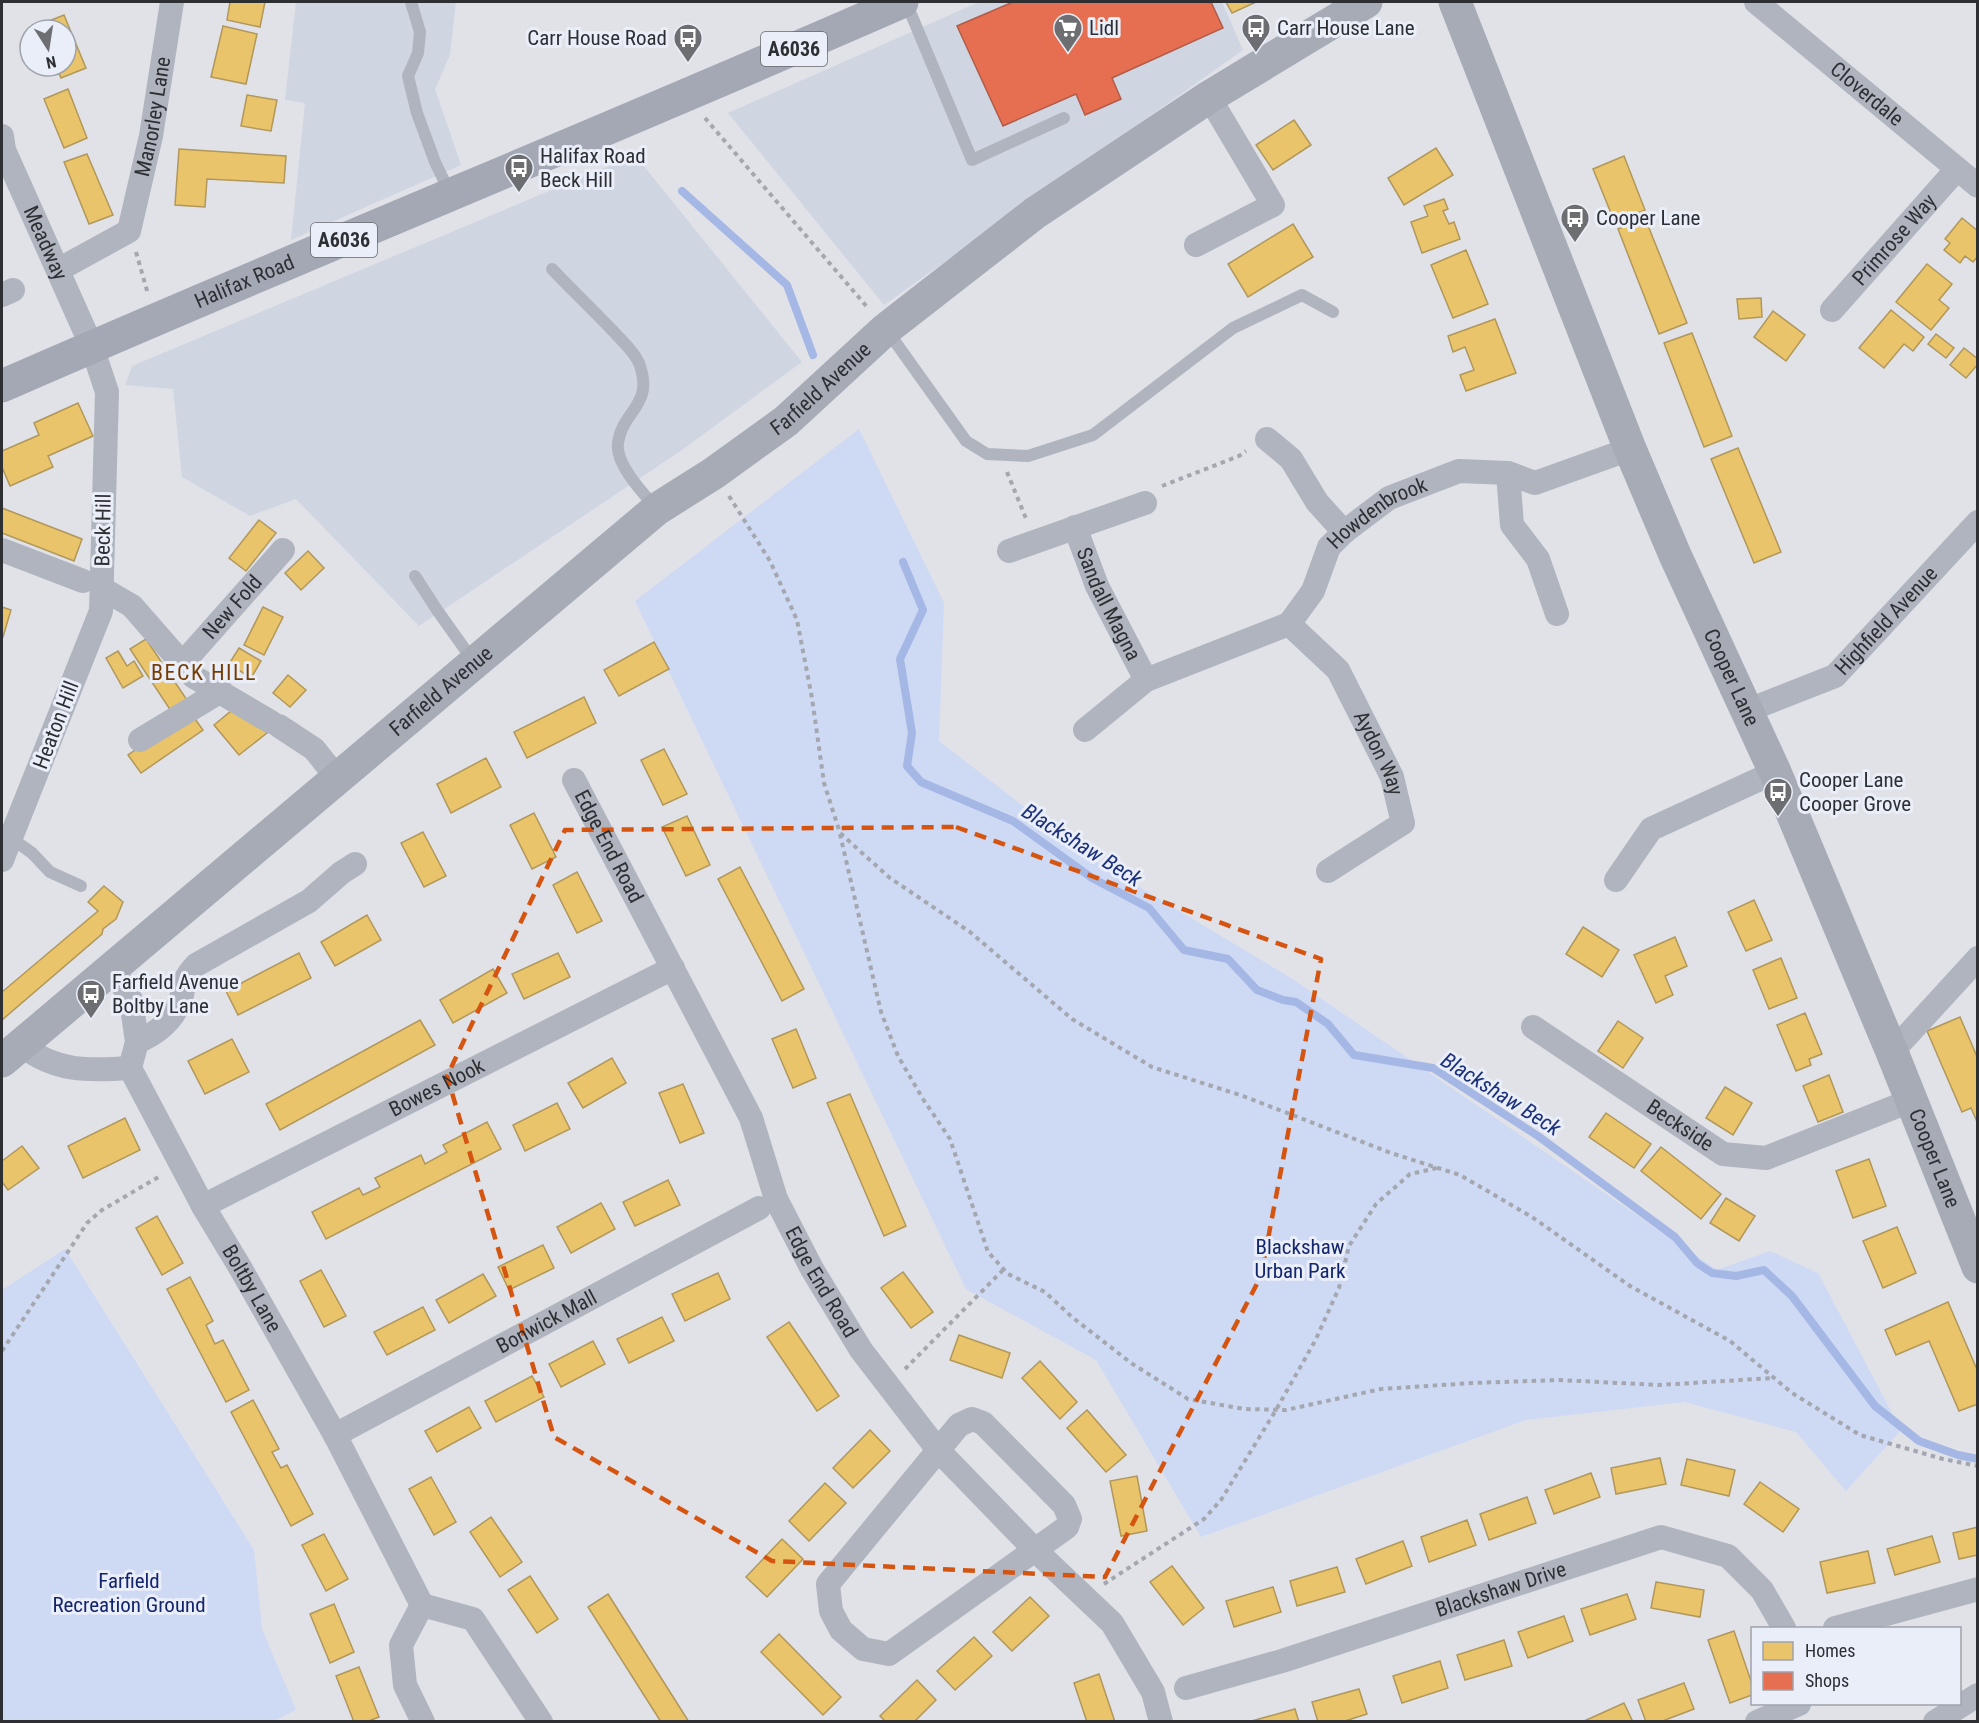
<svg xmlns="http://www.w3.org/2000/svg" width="1979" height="1723" font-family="'Roboto Condensed',sans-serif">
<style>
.built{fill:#d0d5e2}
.green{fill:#ced9f4}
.homes{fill:#e9c46a;stroke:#b1975a;stroke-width:1.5}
.shops{fill:#e76f51;stroke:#b05c48;stroke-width:1.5}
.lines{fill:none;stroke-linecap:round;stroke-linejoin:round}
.stream{stroke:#a4b7e5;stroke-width:8}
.path{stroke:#a4a7af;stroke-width:4;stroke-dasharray:4.5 4.5;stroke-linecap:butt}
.lane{stroke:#b0b4be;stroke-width:12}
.street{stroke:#b0b4be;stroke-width:24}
.secondary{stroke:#a6abb6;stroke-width:33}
.highway{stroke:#a4a8b4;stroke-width:33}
.marked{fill:none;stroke:#d55510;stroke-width:4.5;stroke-dasharray:12 8;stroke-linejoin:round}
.labels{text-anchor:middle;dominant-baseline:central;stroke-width:6;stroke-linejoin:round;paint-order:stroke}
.shield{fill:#eaeef9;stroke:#66686e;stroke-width:1.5}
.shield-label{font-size:20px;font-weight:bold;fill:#2e2f33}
.poi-label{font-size:21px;fill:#2e2f33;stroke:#eaeef9;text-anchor:start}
.street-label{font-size:21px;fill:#2e2f33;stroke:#eaeef9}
.park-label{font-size:21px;fill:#13256d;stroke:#eaeef9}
.neighbourhood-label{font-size:22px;letter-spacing:1.5px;fill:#753d03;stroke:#eaeef9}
.water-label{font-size:22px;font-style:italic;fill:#1c317a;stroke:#eaeef9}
</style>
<rect width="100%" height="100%" fill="#e0e2e8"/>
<g class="built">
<polygon points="296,2 456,2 450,55 435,89 461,165 291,240 305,103 285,100"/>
<polygon points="979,2 1222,2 1243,50 884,305 728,113"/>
<polygon points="635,155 802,362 682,450 419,626 296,499 250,516 182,477 173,389 125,385 132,366"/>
</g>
<g class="green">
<polygon points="859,429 944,603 939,741 1089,857 1291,978 1717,1270 1770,1251 1818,1273 1901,1430 1846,1491 1796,1432 1685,1402 1526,1420 1201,1537 1096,1360 966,1289 635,601"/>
<polygon points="65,1249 254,1550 262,1629 296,1710 272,1722 2,1721 2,1290"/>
</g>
<g class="homes">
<polygon points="230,2 265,2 260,27 227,20"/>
<polygon points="1226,2 1256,2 1232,13"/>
<polygon points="64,15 86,68 61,78 56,66 66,66 66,30 41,30 39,25"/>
<polygon points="223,26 257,34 246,84 211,77"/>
<polygon points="68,89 87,138 64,148 44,99"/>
<polygon points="247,95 277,100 271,131 241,126"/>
<polygon points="1294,120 1311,145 1273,170 1256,145"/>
<polygon points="1436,148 1453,175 1404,205 1388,178"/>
<polygon points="179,149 286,156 284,183 207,179 205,207 175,205"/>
<polygon points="87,154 113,215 89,224 64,162"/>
<polygon points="1624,156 1645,210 1615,223 1593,169"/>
<polygon points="1444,199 1448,209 1443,211 1449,224 1454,222 1460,239 1422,253 1411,222 1428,216 1424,206"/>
<polygon points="1645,218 1687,323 1659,334 1618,229"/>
<polygon points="1962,218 1978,231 1978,256 1973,262 1965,256 1960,263 1944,250 1950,243 1945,239"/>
<polygon points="1293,224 1313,257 1248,297 1228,264"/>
<polygon points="1466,250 1488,304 1453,318 1431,265"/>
<polygon points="1927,264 1952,284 1939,300 1949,308 1931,330 1896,302"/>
<polygon points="1761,298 1762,317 1739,319 1737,299"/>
<polygon points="1891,310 1924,337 1913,351 1904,344 1884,368 1859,348"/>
<polygon points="1773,311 1805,335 1786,361 1754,337"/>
<polygon points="1495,319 1516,373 1466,391 1460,375 1474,370 1465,347 1453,352 1448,336"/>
<polygon points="1692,333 1732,436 1704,447 1664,343"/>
<polygon points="1936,334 1954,348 1946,358 1928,344"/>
<polygon points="1964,348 1978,359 1978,364 1966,378 1950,365"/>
<polygon points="78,403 93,436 48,456 53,467 10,486 2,467 2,451 39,435 34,423"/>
<polygon points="1738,448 1781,552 1754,563 1711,459"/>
<polygon points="2,508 82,539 74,561 2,533"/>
<polygon points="259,520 276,533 246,571 229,558"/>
<polygon points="308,551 324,568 301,590 285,573"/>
<polygon points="2,607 11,610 3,637 2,637"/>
<polygon points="263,607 283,617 264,655 244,645"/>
<polygon points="146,639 187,700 171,711 130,649"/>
<polygon points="654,642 669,669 619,696 604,670"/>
<polygon points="239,648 261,661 251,678 229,664"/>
<polygon points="118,651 127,666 134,661 143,676 123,688 106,658"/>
<polygon points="288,675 306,690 290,707 273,693"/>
<polygon points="584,697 596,723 527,758 514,732"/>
<polygon points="237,706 267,733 239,755 214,725"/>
<polygon points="190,712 203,730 141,773 128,755"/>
<polygon points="664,749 687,794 663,805 641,760"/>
<polygon points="486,758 501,787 451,813 437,784"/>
<polygon points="534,813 556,857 532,869 510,825"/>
<polygon points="687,816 710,865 686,876 662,827"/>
<polygon points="423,832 446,876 424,887 401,843"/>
<polygon points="740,867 804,989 782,1001 718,879"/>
<polygon points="577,872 602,921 577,933 553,885"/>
<polygon points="104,886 123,902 116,919 103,929 102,934 2,1020 2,992 98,911 88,902"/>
<polygon points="1754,900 1772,940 1746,951 1728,912"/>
<polygon points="367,915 381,940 335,966 321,942"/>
<polygon points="1583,927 1619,950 1602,977 1566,954"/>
<polygon points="1675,937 1687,966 1665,976 1673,995 1656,1003 1634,955"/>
<polygon points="299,953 311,978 238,1015 226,991"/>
<polygon points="558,953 570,977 524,999 512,974"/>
<polygon points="1781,958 1797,998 1769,1009 1753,970"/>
<polygon points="493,969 507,993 453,1023 440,1000"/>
<polygon points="1805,1013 1822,1054 1809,1059 1811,1065 1796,1071 1777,1025"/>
<polygon points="1960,1017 1978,1059 1978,1124 1971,1108 1962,1112 1927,1031"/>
<polygon points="420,1020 435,1045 280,1130 266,1104"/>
<polygon points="1618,1021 1643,1038 1623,1068 1598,1051"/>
<polygon points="796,1029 816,1078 793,1088 772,1039"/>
<polygon points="232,1039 249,1072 205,1094 188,1061"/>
<polygon points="612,1058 626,1083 583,1108 568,1083"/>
<polygon points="1829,1075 1843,1112 1818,1122 1803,1086"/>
<polygon points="683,1084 704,1133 680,1143 659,1093"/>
<polygon points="1725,1087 1752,1103 1733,1135 1706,1118"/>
<polygon points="850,1094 906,1226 884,1236 827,1103"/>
<polygon points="557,1103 570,1129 525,1151 513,1125"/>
<polygon points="1606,1113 1651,1144 1634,1168 1589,1137"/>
<polygon points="125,1118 140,1150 83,1178 68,1146"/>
<polygon points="487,1122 501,1149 326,1239 312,1212 359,1188 363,1195 380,1187 375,1178 421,1155 425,1164 447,1152 443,1145"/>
<polygon points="22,1146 39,1168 8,1190 2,1182 2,1161"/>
<polygon points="1661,1147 1721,1194 1701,1219 1641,1171"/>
<polygon points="1869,1159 1886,1206 1853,1218 1836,1171"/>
<polygon points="668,1180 680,1205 635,1226 623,1202"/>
<polygon points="1726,1198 1755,1216 1739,1241 1710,1223"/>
<polygon points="601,1203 615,1229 571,1253 557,1227"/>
<polygon points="157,1216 183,1263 162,1275 136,1228"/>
<polygon points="1897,1227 1916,1273 1883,1288 1863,1241"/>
<polygon points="543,1245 554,1268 509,1290 498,1267"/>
<polygon points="321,1270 346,1316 324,1327 300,1281"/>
<polygon points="903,1272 933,1312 911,1328 881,1288"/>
<polygon points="718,1273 730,1299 685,1321 672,1294"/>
<polygon points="483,1274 496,1296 449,1323 436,1300"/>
<polygon points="190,1277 213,1321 206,1325 215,1344 223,1340 249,1390 226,1402 167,1289"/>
<polygon points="1948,1302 1978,1372 1978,1404 1959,1411 1929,1341 1896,1355 1885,1330"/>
<polygon points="423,1307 435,1330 387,1355 374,1332"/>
<polygon points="662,1317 674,1341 629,1363 617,1339"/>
<polygon points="789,1322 839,1396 817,1411 767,1337"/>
<polygon points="959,1335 1010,1353 1002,1378 950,1360"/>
<polygon points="593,1341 605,1364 561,1387 549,1364"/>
<polygon points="1040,1361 1077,1402 1060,1419 1022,1378"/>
<polygon points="532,1376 544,1397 496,1422 485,1401"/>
<polygon points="253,1400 279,1449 272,1452 281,1468 287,1465 313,1514 291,1526 231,1412"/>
<polygon points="469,1407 481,1428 437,1452 425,1431"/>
<polygon points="1087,1410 1126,1455 1106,1472 1067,1428"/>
<polygon points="870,1430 890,1451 853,1488 833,1468"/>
<polygon points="1660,1458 1666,1484 1616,1494 1611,1468"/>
<polygon points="1687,1459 1735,1470 1729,1496 1681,1485"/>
<polygon points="1591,1473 1600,1497 1554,1514 1545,1490"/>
<polygon points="1137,1476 1147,1531 1121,1536 1110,1481"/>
<polygon points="431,1477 456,1522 434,1535 409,1489"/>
<polygon points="1760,1482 1799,1509 1783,1532 1744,1504"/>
<polygon points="825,1483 846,1503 809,1541 789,1521"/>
<polygon points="1527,1497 1536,1523 1489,1540 1480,1514"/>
<polygon points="491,1517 522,1562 500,1577 470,1532"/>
<polygon points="1467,1520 1476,1545 1429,1562 1421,1537"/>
<polygon points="1978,1527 1978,1555 1959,1559 1953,1533"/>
<polygon points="324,1534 348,1579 326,1591 302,1545"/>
<polygon points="1932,1536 1940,1562 1895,1575 1887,1549"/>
<polygon points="782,1539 803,1559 767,1597 746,1577"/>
<polygon points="1403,1541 1412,1566 1366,1584 1356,1559"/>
<polygon points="1868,1551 1875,1583 1827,1593 1820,1562"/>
<polygon points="1172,1566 1204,1608 1183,1625 1150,1582"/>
<polygon points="1337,1567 1345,1592 1297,1606 1290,1581"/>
<polygon points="530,1576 558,1619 537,1633 508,1590"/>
<polygon points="1656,1582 1704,1590 1700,1617 1651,1608"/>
<polygon points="1273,1587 1281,1612 1234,1627 1226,1601"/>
<polygon points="608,1594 689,1722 661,1722 588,1607"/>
<polygon points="1627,1594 1636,1619 1590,1635 1581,1609"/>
<polygon points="1030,1597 1049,1616 1012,1651 993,1632"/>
<polygon points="334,1604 354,1652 330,1663 310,1614"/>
<polygon points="1564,1616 1573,1641 1528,1658 1518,1632"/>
<polygon points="1734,1631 1752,1684 1752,1695 1730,1703 1708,1640"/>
<polygon points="779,1634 841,1697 823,1715 761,1652"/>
<polygon points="974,1637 992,1656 955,1690 937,1671"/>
<polygon points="1504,1640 1512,1666 1465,1680 1457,1655"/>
<polygon points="1440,1661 1448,1688 1402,1703 1393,1676"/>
<polygon points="359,1667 379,1717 366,1722 354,1722 336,1676"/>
<polygon points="1099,1674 1115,1722 1087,1722 1074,1683"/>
<polygon points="917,1680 936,1700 914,1722 886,1722 880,1716"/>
<polygon points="1684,1683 1694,1709 1660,1722 1646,1722 1638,1700"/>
<polygon points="1359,1689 1367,1714 1342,1722 1318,1722 1312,1702"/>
<polygon points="1624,1703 1633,1722 1582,1722"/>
<polygon points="1295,1709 1299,1722 1248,1722"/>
</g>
<polygon class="shops" points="1013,2 1211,2 1223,28 1112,78 1121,99 1085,115 1076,94 1003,126 957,26"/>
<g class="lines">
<g class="stream">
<polyline points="682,191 787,285 813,355"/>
<polyline points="903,562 923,610 900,659 912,733 907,766 921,782 1013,821 1092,878 1149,908 1184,950 1228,959 1257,990 1283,1000 1296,1002 1328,1024 1354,1055 1433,1068 1538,1136 1675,1237 1697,1263 1712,1273 1736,1276 1764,1270 1792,1296 1875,1406 1919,1441 1958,1455 1978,1459"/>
</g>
<g class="path">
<polyline points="705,118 868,308"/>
<polyline points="136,252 148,294"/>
<polyline points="1007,472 1027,521"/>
<polyline points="1162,486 1239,456 1246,451"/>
<polyline points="729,496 770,561 797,620 812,698 824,783 840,833 890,878 970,932 1072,1019 1152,1067 1243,1096 1391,1153 1460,1175 1532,1217 1630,1286 1730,1341 1792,1393 1860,1435 1943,1459 1978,1466"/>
<polyline points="840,834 881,1012 898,1056 923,1099 950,1139 988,1252 1008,1274 1045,1292 1072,1317 1131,1363 1188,1399 1244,1409 1286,1410 1381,1389 1473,1383 1559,1380 1659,1385 1773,1378"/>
<polyline points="2,1351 87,1223 102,1210 162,1175"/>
<polyline points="905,1369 1004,1269"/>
<polyline points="1104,1584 1204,1519 1221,1500 1276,1410 1315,1341 1339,1288 1349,1246 1376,1204 1410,1174 1437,1168"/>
</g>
<g class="lane">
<polyline points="411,2 420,32 418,53 408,76 417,113 435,162 450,193"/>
<polyline points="906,2 972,160 1064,118"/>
<path d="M 552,269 C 572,290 593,310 613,331 C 621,340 634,351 639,363 C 655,406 622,410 618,443 C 615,464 643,493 656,508"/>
<polyline points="886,329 966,441 987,454 1028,456 1093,435 1233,328 1302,295 1333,312"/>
<polyline points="415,576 437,610 474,662"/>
<polyline points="11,838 32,853 50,872 81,886"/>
</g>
<g class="street">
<path id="s1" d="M 1756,2 L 1978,186"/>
<path id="s2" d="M 2,136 L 4,150 L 92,347 L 107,392 L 101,611 L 2,860"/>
<polyline points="1196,245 1273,205 1209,97"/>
<path id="s3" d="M 58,270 L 129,231 L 151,136 L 172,2"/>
<polyline points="2,295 13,290"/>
<path id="s4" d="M 1832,310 L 1957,169"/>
<polyline points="1267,439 1291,459 1317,502 1344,532"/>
<polyline points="1508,473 1512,525 1538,559 1557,614"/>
<path id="s5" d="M 1075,527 L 1097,586 L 1146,680"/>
<polyline points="2,550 83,581"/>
<polyline points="1009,551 1145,503"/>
<polyline points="103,589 132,606 194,677 271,722"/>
<path id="s6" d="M 1289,624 L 1338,670 L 1392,777 L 1403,823 L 1328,871"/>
<path id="s7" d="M 182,664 L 283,550"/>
<path id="s8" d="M 1746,711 L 1835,676 L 1978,522"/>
<polyline points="279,726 314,749 338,779"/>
<path id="s9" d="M 1085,730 L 1146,680 L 1289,624 L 1313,591 L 1329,547 L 1344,532 L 1389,498 L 1459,471 L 1508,473 L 1535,483 L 1630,449"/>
<polyline points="140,740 221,691"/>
<path id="s10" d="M 574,780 L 751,1118 L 776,1199 L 812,1269 L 861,1350 L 938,1450 L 1035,1550 L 1112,1623 L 1153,1692 L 1161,1722"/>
<polyline points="1616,880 1651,829 1775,772"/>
<path id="s11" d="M 113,968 L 131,1000 L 137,1042 L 130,1068 L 203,1206 L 241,1269 L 335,1435 L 422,1605 L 473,1619 L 541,1722"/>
<path id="s12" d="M 1533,1027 L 1723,1154 L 1766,1158 L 1910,1101"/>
<path d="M 137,1042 C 158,1033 176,1018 182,995 C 185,980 185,977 196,965 L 309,901 L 341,873 L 355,864"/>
<path d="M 21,1045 C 56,1072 88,1071 130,1068"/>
<polyline points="1892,1052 1978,958"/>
<path id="s13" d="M 203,1206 L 673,968"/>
<polygon points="972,1419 983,1423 1064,1505 1070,1519 1067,1527 889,1654 863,1649 841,1630 831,1611 828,1584 959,1425"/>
<path id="s14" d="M 335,1435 L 759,1208"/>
<polyline points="422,1605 401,1645 405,1685 423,1722"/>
<polyline points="1835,1628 1978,1589"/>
<path id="s15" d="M 1186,1688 L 1282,1661 L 1661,1537 L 1728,1556 L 1762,1590 L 1784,1628"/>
<polyline points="1757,1722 1799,1704"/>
<polyline points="1935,1722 1978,1695"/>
</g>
<g class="secondary">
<path id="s16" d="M 1455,2 L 1630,449 L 1675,555 L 1775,772 L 1892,1052 L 1978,1267"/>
<path id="s17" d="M 2,1061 L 657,509 L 714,473 L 786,421 L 886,329 L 1035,213 L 1209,97 L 1366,2"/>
</g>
<path class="highway" id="s18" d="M 2,386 C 301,255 603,133 902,2"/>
</g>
<path class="marked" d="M 956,827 L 1321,959 L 1261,1276 L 1105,1577 L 772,1561 L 554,1437 L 447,1076 L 565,830 Z"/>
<defs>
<g id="supermarket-pin" transform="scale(1.5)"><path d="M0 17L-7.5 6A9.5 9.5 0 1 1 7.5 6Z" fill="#6c6e72" stroke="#eaeef9"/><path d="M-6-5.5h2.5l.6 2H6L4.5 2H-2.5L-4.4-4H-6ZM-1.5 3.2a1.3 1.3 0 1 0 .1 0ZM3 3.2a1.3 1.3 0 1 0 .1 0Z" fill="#fff"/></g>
<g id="bus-pin" transform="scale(1.5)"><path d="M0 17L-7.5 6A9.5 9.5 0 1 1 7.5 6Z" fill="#6c6e72" stroke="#eaeef9"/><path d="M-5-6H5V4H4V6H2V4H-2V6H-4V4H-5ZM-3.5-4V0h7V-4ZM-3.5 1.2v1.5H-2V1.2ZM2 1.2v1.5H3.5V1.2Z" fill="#fff"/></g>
</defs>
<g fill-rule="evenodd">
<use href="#supermarket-pin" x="1068" y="28"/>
<use href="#bus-pin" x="1256" y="28"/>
<use href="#bus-pin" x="688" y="38"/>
<use href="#bus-pin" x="519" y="168"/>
<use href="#bus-pin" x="1575" y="218"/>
<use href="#bus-pin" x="1778" y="792"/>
<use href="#bus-pin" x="91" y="994"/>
</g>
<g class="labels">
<g class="shield">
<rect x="761" y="32" width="66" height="34" rx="4.5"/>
<rect x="311" y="223" width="66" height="34" rx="4.5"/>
</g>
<g class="shield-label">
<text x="794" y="49">A6036</text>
<text x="344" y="240">A6036</text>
</g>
<g class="poi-label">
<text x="1089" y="28">Lidl</text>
<text x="1277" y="28">Carr House Lane</text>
<text x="667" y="38" text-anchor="end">Carr House Road</text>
<text x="540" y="156">Halifax Road<tspan x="540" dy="24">Beck Hill</tspan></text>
<text x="1596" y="218">Cooper Lane</text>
<text x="1799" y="780">Cooper Lane<tspan x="1799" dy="24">Cooper Grove</tspan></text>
<text x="112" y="982">Farfield Avenue<tspan x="112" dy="24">Boltby Lane</tspan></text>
</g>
<g class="street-label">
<text stroke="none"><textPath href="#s1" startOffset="144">Cloverdale</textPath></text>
<text stroke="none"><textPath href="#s3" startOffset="198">Manorley Lane</textPath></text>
<text stroke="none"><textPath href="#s4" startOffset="94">Primrose Way</textPath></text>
<text stroke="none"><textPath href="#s2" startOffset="116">Meadway</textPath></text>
<text stroke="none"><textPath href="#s18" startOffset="264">Halifax Road</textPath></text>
<text stroke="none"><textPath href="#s17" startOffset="1060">Farfield Avenue</textPath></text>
<text stroke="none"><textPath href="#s9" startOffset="380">Howdenbrook</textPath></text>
<text transform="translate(103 530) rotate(-89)">Beck Hill</text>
<text stroke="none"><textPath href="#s5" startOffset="84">Sandall Magna</textPath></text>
<text stroke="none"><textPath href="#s7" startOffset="76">New Fold</textPath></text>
<text stroke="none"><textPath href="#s8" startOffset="171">Highfield Avenue</textPath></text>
<text stroke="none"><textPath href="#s16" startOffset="730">Cooper Lane</textPath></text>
<text stroke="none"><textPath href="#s17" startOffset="574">Farfield Avenue</textPath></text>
<text transform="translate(56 725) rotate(-69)">Heaton Hill</text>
<text stroke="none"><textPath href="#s6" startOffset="160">Aydon Way</textPath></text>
<text stroke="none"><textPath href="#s10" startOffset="75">Edge End Road</textPath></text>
<text stroke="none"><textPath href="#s13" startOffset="262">Bowes Nook</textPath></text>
<text stroke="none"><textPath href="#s12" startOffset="177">Beckside</textPath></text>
<text stroke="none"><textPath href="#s16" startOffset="1252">Cooper Lane</textPath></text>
<text stroke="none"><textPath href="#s10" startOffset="561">Edge End Road</textPath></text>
<text stroke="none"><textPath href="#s11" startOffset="358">Boltby Lane</textPath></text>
<text stroke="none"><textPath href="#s14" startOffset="240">Bonwick Mall</textPath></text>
<text stroke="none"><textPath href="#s15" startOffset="330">Blackshaw Drive</textPath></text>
</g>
<g class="park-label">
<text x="1300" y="1247">Blackshaw<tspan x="1300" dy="24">Urban Park</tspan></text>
<text x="129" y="1581">Farfield<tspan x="129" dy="24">Recreation Ground</tspan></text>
</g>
<g class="neighbourhood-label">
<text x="204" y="672">BECK HILL</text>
</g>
<g class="water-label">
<text transform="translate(1082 845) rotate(32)">Blackshaw Beck</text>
<text transform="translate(1501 1094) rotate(32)">Blackshaw Beck</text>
</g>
</g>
<rect width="1979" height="1723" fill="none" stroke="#2e2f33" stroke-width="6"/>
<rect x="1751" y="1627" width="210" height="78" fill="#eaeef9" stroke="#9fa2aa" stroke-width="1.5"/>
<rect x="1763" y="1642" width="30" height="18" fill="#e9c46a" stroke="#9fa2aa" stroke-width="1.5"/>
<text x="1805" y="1657" font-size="18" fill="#2e2f33">Homes</text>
<rect x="1763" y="1672" width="30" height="18" fill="#e76f51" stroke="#9fa2aa" stroke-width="1.5"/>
<text x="1805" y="1687" font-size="18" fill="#2e2f33">Shops</text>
<g transform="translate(48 48) rotate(168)"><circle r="28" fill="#eaeef9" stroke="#9fa2aa" stroke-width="1.5"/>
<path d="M0-4.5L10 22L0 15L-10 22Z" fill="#6c6e72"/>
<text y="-9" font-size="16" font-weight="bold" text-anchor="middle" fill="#2e2f33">N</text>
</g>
</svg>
